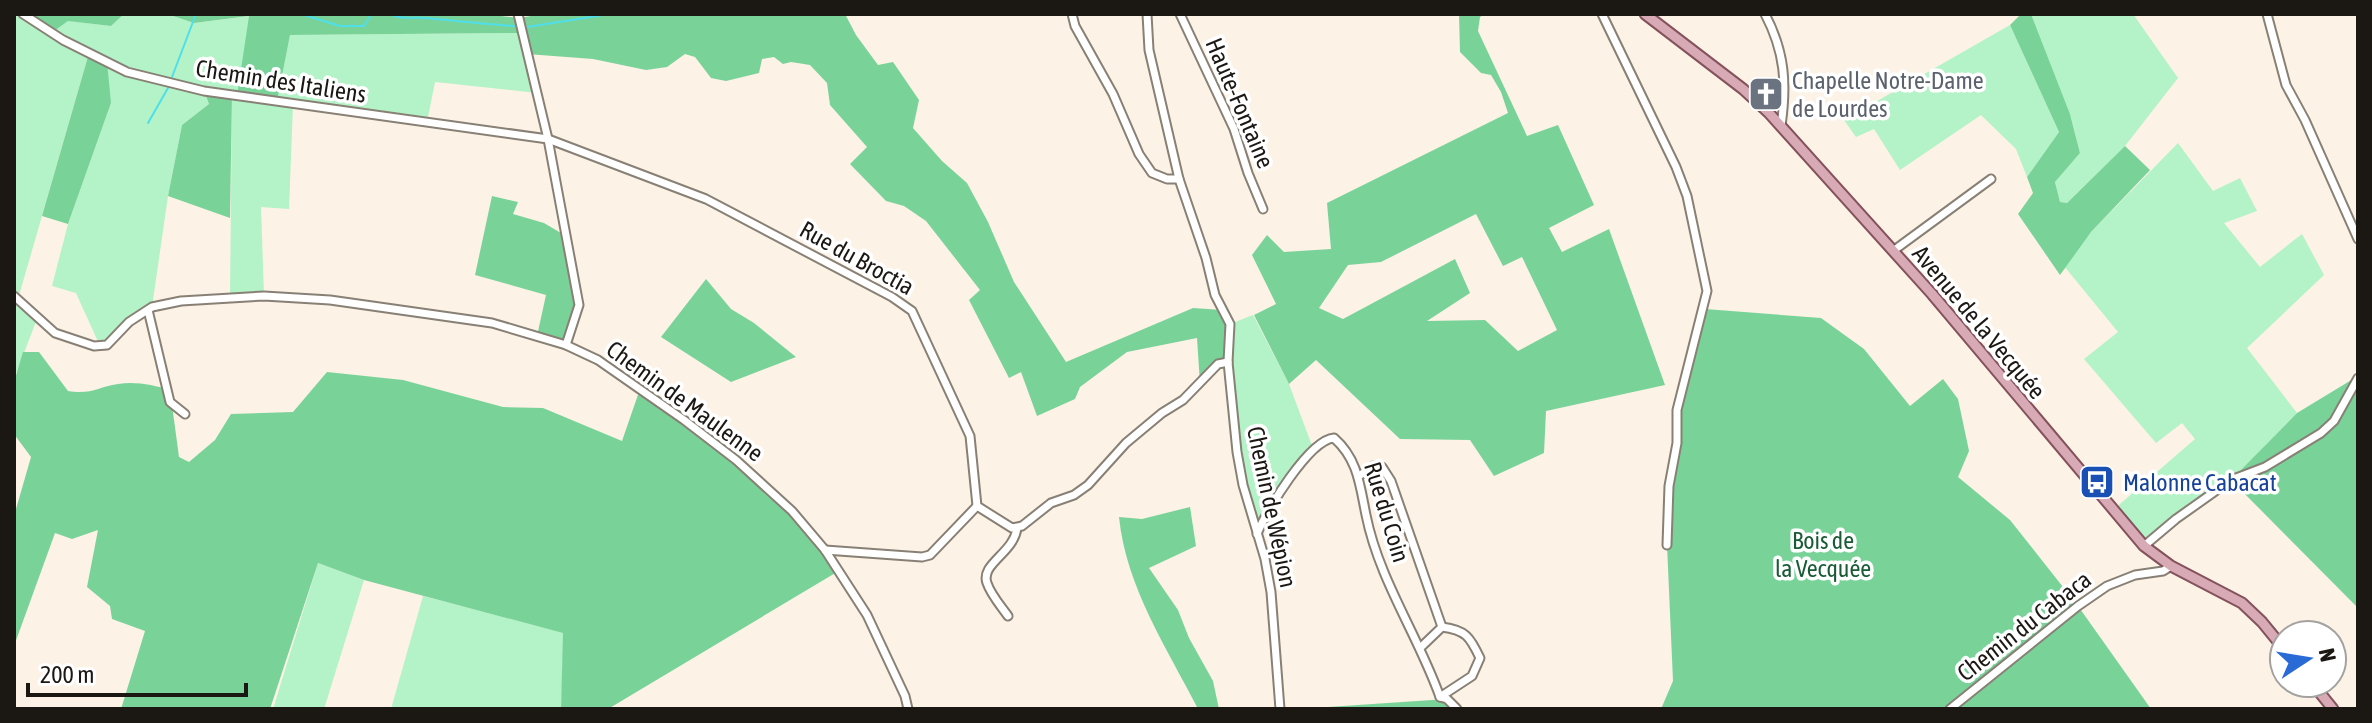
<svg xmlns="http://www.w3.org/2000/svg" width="2372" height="723" font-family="'Asap Condensed',sans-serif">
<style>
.green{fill:#b3f3c7}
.forest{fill:#79d399;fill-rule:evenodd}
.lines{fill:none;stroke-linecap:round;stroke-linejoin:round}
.stream{stroke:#50dfea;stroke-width:2}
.minor-casing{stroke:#888075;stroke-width:11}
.major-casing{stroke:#84525c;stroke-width:13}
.minor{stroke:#fff;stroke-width:7}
.major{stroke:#d7aab5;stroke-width:9}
.labels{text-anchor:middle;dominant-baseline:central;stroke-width:7;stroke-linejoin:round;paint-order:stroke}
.worship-label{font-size:24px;fill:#5b616d;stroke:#fff;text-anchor:start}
.street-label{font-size:24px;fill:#1b1713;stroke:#fff}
.transit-label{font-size:24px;fill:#164399;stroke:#fff;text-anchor:start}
.park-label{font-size:24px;fill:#195b35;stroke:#fff}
</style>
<rect width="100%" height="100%" fill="#fcf2e6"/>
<g class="green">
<polygon points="14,14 111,26 124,14 167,14 194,23 250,16 277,101 290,35 522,33 537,93 435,82 427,122 293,104 289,209 261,207 264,296 230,297 232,96 204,92 209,104 182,125 168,196 152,307 100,346 76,293 52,286 68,224 111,103 89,53 18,299 37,319 14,379"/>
<polygon points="2031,14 2133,14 2178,78 2125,146 2067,203 2060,202 2055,182 2080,153 2071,117"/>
<polygon points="2010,25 2059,132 2027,177 2016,149 1981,115 1900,170 1874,129 1856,137 1844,120"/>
<polygon points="2178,143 2213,191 2240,178 2257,211 2224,223 2260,267 2302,234 2324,275 2247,348 2297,413 2231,480 2144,546 2113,510 2195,439 2182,423 2156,443 2084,359 2118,332 2064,266 2091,232"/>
<path d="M 1253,315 L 1289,384 L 1314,451 L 1283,488 L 1257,534 C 1237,467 1227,395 1230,324 Z"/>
<polygon points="318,563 364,580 324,709 273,709"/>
<polygon points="423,596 564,633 561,709 391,709"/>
</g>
<g class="forest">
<polygon points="22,14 124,14 111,26 68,21 51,33"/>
<polygon points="167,14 483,14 519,18 543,14 845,14 856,35 878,65 893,62 919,100 913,128 942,161 967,183 988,222 1014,282 1066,362 1193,308 1222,310 1230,324 1228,362 1218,364 1200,384 1197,338 1127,352 1080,387 1075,399 1037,416 1021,372 1009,378 969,300 980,290 926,221 904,206 886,201 850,164 867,147 830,105 827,83 810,65 791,62 783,64 774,57 762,59 759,73 726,81 711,78 695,57 685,54 667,67 646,70 593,59 527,54 522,33 290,35 277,102 237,96 249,16 194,23"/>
<path d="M 1459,14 L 1484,14 L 1480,17 L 1478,31 L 1527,136 L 1558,125 L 1594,205 L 1549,228 L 1562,252 L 1609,229 L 1665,385 L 1546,411 L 1544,453 L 1494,476 L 1470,440 L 1400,439 L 1316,360 L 1289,384 L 1254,315 L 1276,304 L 1252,255 L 1267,235 L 1284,252 L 1331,249 L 1327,203 L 1508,113 L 1501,92 L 1491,75 L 1481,73 L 1460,52 ZM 1476,214 L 1503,266 L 1522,257 L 1557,330 L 1518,351 L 1485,320 L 1427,321 L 1470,293 L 1455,259 L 1343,319 L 1319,308 L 1348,265 L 1381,262 Z"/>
<polygon points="2031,14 2070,114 2080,153 2055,182 2060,202 2067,203 2125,146 2150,170 2091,232 2060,275 2018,214 2033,193 2027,177 2059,132 2010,25 2019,16"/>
<polygon points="89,53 107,62 111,103 68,224 42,216"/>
<polygon points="204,91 232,95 230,218 168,196 182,125 209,104"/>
<polygon points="492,196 518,202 513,214 544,223 566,236 579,305 566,345 537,336 546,295 475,275"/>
<polygon points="706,279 731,309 754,323 796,357 731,382 661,337"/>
<polygon points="1705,309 1821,318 1864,349 1910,406 1943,379 1958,399 1969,451 1958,477 2010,520 2078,606 2151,709 1661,709 1673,681 1667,545 1677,410"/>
<path d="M 23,352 L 39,352 L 68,391 C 91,395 98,387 118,384 C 135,381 154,385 170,390 L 179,457 L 189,462 L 215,440 L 231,414 L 293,412 L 327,372 L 403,380 L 503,407 L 543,408 L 622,441 L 640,389 L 736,460 L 795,517 L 837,572 L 608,709 L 561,709 L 563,633 L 364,580 L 318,563 L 270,709 L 121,709 L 145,631 L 112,619 L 110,606 L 87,587 L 98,530 L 72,539 L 55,533 L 14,646 L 14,516 L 31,457 L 14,434 L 14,382 Z"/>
<polygon points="2358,376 2358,608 2231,480 2297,413"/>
<path d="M 1190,507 L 1196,546 L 1149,568 L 1178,610 L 1189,638 L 1213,681 L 1219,709 L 1198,709 C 1167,648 1126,587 1119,517 L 1142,519 Z"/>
<polygon points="1447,699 1457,709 1328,709 1328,707"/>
</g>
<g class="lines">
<g class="stream">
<polyline points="301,14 340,26 364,26 371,15 376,14"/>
<path d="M 389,14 C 403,20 412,17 426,18 C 456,21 484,24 514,26"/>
<polyline points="527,27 610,14"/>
<polyline points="172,77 196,14"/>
<polyline points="148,123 168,88"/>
</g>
<g class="minor-casing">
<g id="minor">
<polyline points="23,14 63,40 127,72 204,91 548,139 706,199 892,297 912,311 970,436 977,506 1012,528 1022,526 1051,503 1074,495 1088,485 1126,443 1162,413 1183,400 1218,364 1228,362"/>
<polyline points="518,14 548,139 579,305 566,345"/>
<polyline points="1072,14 1075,26 1113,94 1139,154 1152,173 1167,179 1179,179"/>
<polyline points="1147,14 1149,50 1179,179 1206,258 1215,295 1230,324 1228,362 1237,452 1243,485 1265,559 1271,592 1280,709"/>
<polyline points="1180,14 1234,129 1248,173 1263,209"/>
<polyline points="1602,14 1676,167 1687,196 1707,291 1677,410 1677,443 1669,486 1667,545"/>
<path d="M 1765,14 C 1785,52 1787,84 1781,126"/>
<polyline points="2267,14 2286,85 2305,120 2358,239"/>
<polyline points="1893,251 1991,179"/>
<polyline points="14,296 55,333 94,346 107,345 129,322 152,307 181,301 264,296 330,300 492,323 566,345 598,360 684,420 736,460 792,511 825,550 867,615 905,696 908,709"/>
<polyline points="148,310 170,402 185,414"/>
<polyline points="1359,476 1373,466 1382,467 1391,481 1442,627 1420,648"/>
<path d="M 1257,534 C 1266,511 1309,440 1334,438 C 1358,459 1360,486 1366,515 C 1379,580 1418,635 1440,697 L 1447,699 L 1457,709"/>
<polyline points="2144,546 2176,519 2231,480 2265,467 2321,433 2334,421 2358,378"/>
<polyline points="825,550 922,557 930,555 977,506"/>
<path d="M 1008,616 C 1001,606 991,595 987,583 C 980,564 1014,553 1017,528"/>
<path d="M 1440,697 L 1472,676 L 1480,658 C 1470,637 1466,630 1442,627"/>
<polyline points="1950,709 2078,606 2107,586 2135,575 2163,571 2171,566"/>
</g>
</g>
<g class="major-casing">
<g id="major">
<polyline points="1645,14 1743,89 1769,113 1932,294 2144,546 2171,566 2242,603 2262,622 2284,649"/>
<polyline points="2312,683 2333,709"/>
</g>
</g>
<use href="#minor" class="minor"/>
<use href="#major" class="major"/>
</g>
<defs>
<g id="church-square" transform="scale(1.8)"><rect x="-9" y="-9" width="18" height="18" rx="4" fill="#6b7280" stroke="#fff"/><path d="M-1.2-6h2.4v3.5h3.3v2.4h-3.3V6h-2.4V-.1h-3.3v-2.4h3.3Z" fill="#fff"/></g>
<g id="bus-square" transform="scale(1.8)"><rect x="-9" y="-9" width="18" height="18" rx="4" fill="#1a4fb4" stroke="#fff"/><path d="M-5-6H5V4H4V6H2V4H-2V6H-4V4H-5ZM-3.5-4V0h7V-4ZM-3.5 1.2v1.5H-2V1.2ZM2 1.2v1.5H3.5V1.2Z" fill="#fff"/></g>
</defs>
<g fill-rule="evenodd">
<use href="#church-square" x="1766" y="94"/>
<use href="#bus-square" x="2097" y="482"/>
</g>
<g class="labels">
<g class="worship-label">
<text x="1792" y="80">Chapelle Notre-Dame<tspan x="1792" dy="28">de Lourdes</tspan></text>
</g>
<g class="street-label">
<text transform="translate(281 81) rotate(9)">Chemin des Italiens</text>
<text transform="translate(1240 103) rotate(67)">Haute-Fontaine</text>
<text transform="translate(857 258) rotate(29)">Rue du Broctia</text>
<text transform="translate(1979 322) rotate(50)">Avenue de la Vecquée</text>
<text transform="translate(685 401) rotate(36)">Chemin de Maulenne</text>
<text transform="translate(1272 507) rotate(78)">Chemin de Wépion</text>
<text transform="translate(1387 512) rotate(73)">Rue du Coin</text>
<text transform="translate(2024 626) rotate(-38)">Chemin du Cabaca</text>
</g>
<g class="transit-label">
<text x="2123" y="482">Malonne Cabacat</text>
</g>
<g class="park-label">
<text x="1823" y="540">Bois de<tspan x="1823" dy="28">la Vecquée</tspan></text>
</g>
</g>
<rect width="2372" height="723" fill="none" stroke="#1b1713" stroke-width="32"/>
<g transform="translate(2308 659) rotate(78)"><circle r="38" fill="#ffffff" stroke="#a4a2a1" stroke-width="2"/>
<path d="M0-6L14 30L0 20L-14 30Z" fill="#296ad7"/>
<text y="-12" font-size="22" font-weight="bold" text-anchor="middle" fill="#1b1713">N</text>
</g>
<path d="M28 683v12h218v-12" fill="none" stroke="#1b1713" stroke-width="4"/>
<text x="40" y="683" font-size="24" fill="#1b1713" stroke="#ffffff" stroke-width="6" paint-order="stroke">200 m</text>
</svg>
